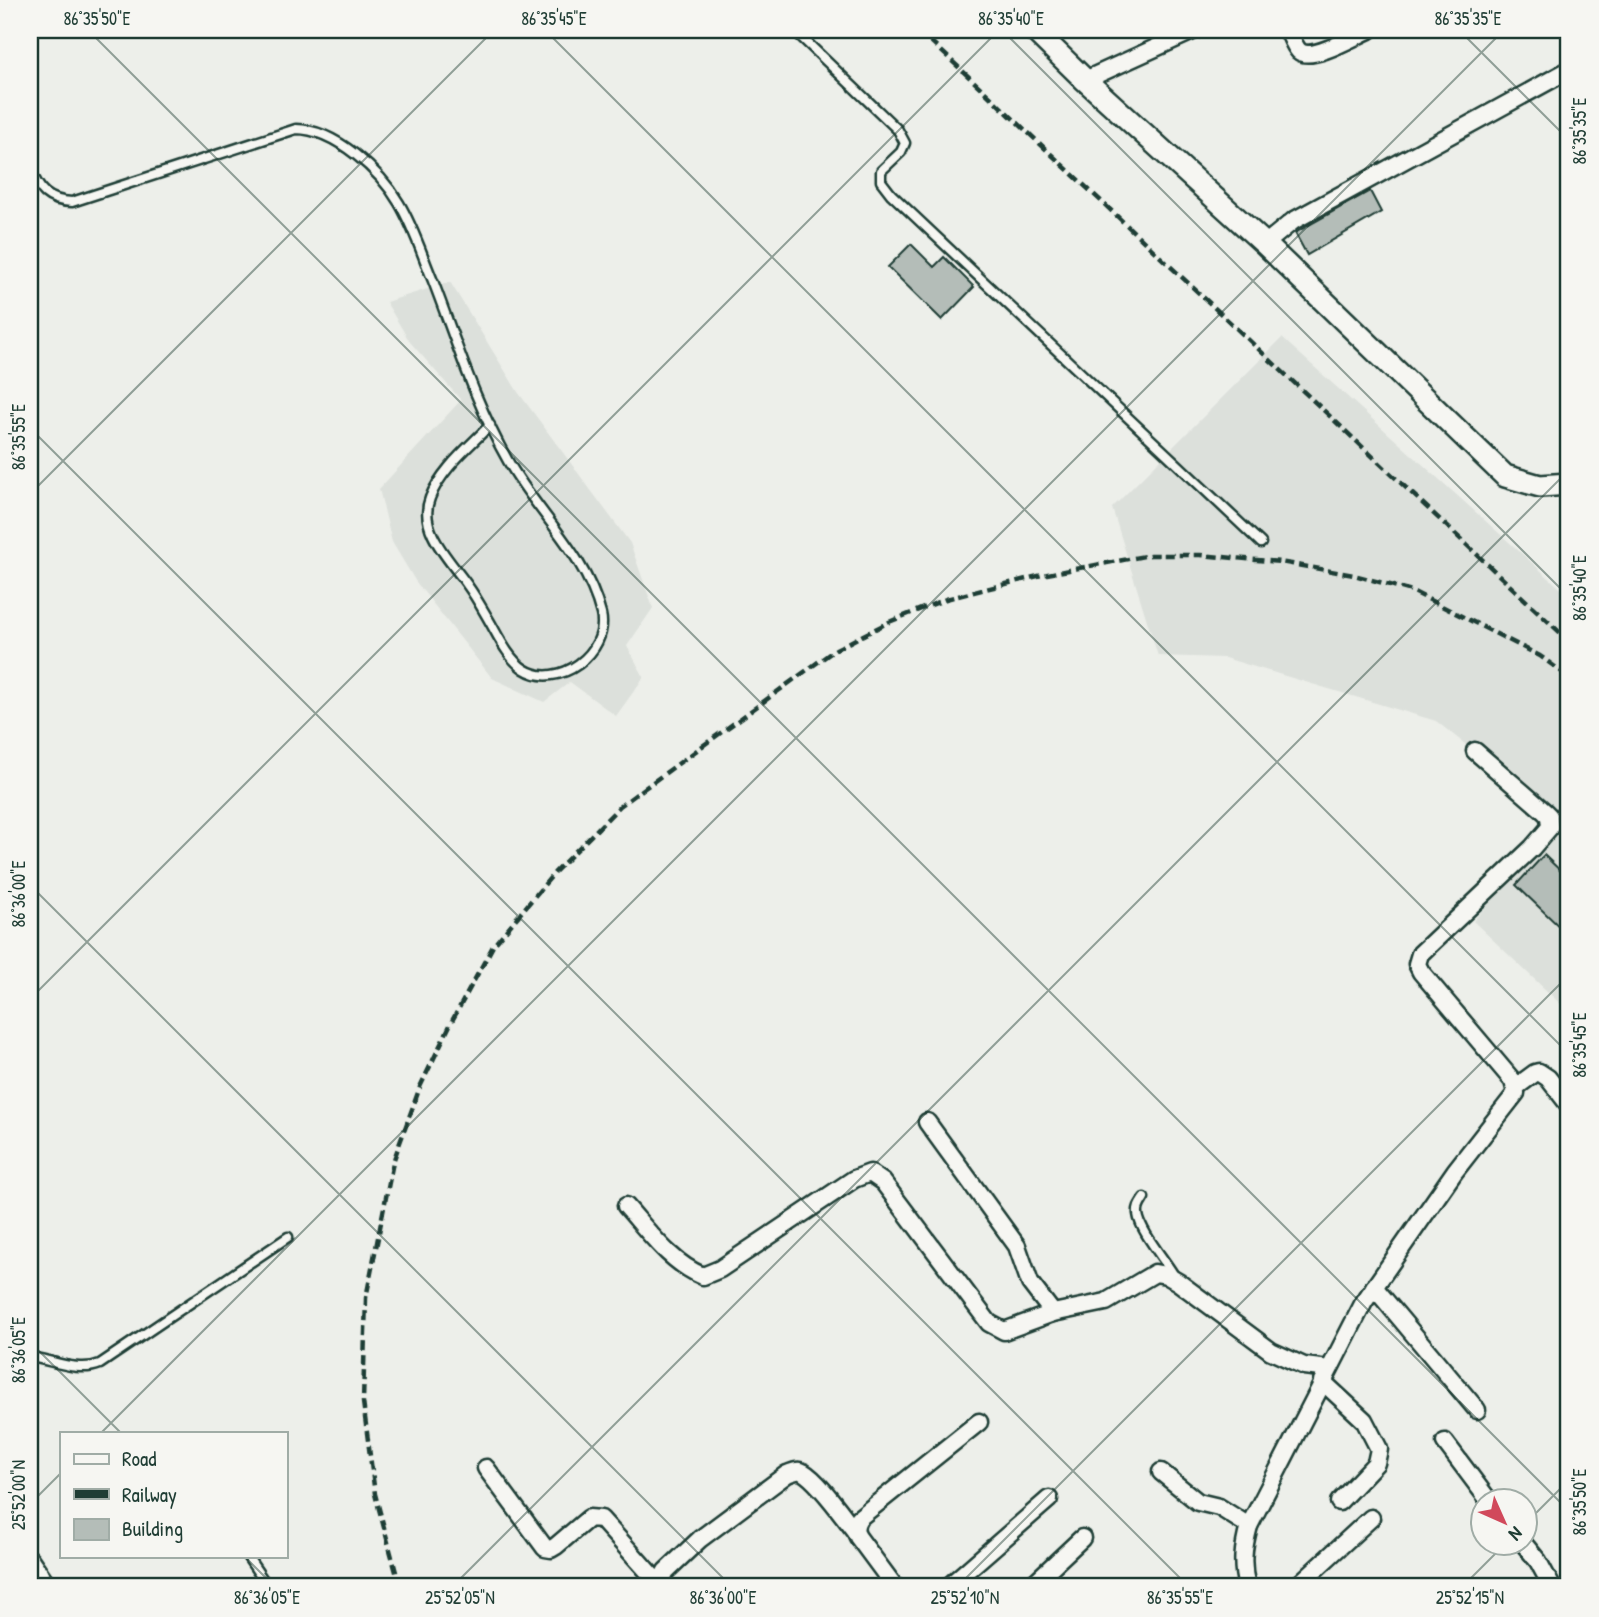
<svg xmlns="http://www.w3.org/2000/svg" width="1599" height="1617" font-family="'Patrick Hand',sans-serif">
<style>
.built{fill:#dce0db}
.building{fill:#b4bdb8;stroke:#1f3d34;stroke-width:2}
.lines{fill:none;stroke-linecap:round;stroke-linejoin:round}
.lane-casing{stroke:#1f3d34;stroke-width:13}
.street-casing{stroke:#1f3d34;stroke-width:21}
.secondary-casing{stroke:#1f3d34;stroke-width:26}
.lane{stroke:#f6f6f2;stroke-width:8}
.street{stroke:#f6f6f2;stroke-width:16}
.secondary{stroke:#f6f6f2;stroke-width:21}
.rail{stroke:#1f3d34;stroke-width:4.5;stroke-dasharray:10 5;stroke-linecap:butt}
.ticks{fill:none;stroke:#1f3d34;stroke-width:2;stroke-opacity:0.45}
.neatline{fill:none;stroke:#1f3d34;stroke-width:2.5}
.ticks-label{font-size:18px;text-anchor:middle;fill:#1f3d34}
</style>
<rect width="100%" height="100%" fill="#edefea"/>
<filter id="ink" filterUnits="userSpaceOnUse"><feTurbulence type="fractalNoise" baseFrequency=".0143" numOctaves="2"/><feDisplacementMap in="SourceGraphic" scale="14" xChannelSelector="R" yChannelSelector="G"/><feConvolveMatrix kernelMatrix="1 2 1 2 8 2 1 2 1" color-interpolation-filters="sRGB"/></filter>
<g filter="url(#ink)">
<g class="built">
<polygon points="450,282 518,392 630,543 653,608 627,646 644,677 616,716 570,682 544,702 492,678 416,582 392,542 379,489 461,400 410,342 386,302"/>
<polygon points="1282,338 1569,596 1569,1012 1473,921 1563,822 1436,721 1225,658 1158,656 1112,508"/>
</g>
<g class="building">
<polygon points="1370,191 1381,212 1307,255 1295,233"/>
<polygon points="911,244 934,267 944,257 974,287 942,320 888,267"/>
<polygon points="1544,855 1569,879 1569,936 1516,885"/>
</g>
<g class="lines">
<g class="lane-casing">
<g id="lane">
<polyline points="794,30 898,130 905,143 901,152 881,171 881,181 891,194 1261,543"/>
<path d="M 30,169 C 39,190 47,201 72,202 L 296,129 C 335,129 381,172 399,203 C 414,228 422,255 433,281 C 456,341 476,405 508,461 C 537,513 586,554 601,614 C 610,652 558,691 524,669 C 509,659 499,638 490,622 C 483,610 476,597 468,586 C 452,562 417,530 430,498 C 441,469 470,446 490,425"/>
<path d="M 1144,1198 C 1141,1203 1137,1207 1138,1214 C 1140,1231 1164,1259 1173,1274"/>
<path d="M 30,1357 C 52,1360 79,1373 100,1364 L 288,1237"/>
<polyline points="247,1556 268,1587"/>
</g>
</g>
<g class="street-casing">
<g id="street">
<path d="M 1288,30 C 1291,36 1294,46 1299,51 C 1311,62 1355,36 1369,30"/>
<polyline points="1085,80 1195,30"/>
<polyline points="1265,244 1293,221 1569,70"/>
<polyline points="1516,1087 1535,1073 1539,1072 1548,1078 1569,1105"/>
<polyline points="927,1122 1017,1246 1030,1283 1053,1313"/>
<path d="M 626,1206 C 649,1232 671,1263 703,1276 L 720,1269 L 854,1179 L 870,1173 L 883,1182 L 989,1323 L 1004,1331 L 1053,1313 L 1106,1302 L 1155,1273 L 1166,1275 L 1178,1282 L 1271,1351 L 1304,1366 L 1329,1369"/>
<polyline points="1374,1287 1477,1410"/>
<polyline points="1322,1381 1364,1420 1379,1449 1376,1463 1339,1502"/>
<polyline points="1445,1442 1490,1502"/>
<polyline points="486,1468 545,1548 551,1549 556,1546 589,1518 601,1519 660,1585"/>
<polyline points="1161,1472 1198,1502 1219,1507 1249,1526"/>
<polyline points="1524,1544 1538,1561 1552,1587"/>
<polyline points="30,1559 49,1587"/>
<path d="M 662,1587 L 662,1578 L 666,1571 L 700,1539 L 787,1474 C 793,1472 798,1469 803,1472 C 819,1481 843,1516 855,1531"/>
<path d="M 895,1587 L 858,1537 C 854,1530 855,1525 859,1518 L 979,1422"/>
<polyline points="948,1587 1049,1499"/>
<polyline points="1030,1587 1082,1538"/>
<path d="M 1247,1587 C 1241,1565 1243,1548 1249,1526 L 1364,1302 L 1455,1171 L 1516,1093 L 1513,1081 L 1421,972 L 1417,964 L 1420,954 L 1532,848 L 1550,827 L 1549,816 L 1545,812 L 1475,751"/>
<polyline points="1296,1587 1371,1518"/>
</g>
</g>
<g class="secondary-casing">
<polyline id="secondary" points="1034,30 1085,80 1265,244 1505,476 1540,486 1569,484"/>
</g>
<use href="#lane" class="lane"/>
<use href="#street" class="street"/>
<use href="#secondary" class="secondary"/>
<g class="rail">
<polyline points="919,30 1569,641"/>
<polyline points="400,1587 375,1494 363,1402 366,1298 393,1162 420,1087 453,1019 493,946 555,872 620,806 836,649 889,622 946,599 1042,575 1150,555 1200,555 1280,562 1354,575 1412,591 1540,656 1569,677"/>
</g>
</g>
</g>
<path class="ticks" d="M 88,30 L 1569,1511M 545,30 L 1569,1054M 1002,30 L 1569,597M 1459,30 L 1569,140M 30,428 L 1189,1587M 30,494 L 494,30M 30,885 L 732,1587M 30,999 L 999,30M 30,1342 L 121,1433M 101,1433 L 1504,30M 30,1504 L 61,1473M 1526,1523 L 1569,1480M 244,1556 L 275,1587M 452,1587 L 1569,470M 957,1587 L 1569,975M 1462,1587 L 1505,1544"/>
<rect width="1599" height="1617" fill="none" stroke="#f6f6f2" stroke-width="77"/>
<rect x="60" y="1432" width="228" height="126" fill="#f6f6f2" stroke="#a0aca6" stroke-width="2"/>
<rect x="74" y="1454" width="35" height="10" fill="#f6f6f2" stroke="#a0aca6" stroke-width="2"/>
<text x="122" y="1466" font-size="21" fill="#1f3d34">Road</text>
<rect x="74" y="1489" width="35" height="10" fill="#1f3d34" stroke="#a0aca6" stroke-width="2"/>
<text x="122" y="1502" font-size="21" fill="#1f3d34">Railway</text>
<rect x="74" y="1519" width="35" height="21" fill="#b4bdb8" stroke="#a0aca6" stroke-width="2"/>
<text x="122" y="1536" font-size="21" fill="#1f3d34">Building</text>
<g transform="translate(1504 1522) rotate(135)"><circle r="33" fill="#f6f6f2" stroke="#a0aca6" stroke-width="2"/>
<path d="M0-5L12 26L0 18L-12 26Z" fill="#d1495b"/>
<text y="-10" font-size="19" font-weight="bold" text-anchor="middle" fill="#1f3d34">N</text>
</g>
<rect x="38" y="38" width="1522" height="1540" class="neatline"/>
<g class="ticks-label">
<text x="97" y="25">86°35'50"E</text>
<text x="554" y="25">86°35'45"E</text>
<text x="1011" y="25">86°35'40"E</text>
<text x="1468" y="25">86°35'35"E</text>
<text transform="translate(1580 131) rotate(-90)" y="6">86°35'35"E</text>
<text transform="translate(19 437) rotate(-90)" y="6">86°35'55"E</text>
<text transform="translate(1580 588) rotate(-90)" y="6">86°35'40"E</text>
<text transform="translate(19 894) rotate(-90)" y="6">86°36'00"E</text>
<text transform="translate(1580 1045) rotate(-90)" y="6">86°35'45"E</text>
<text transform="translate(19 1350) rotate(-90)" y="6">86°36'05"E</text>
<text transform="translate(19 1495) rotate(-90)" y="6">25°52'00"N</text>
<text transform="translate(1580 1502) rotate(-90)" y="6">86°35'50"E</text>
<text x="267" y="1604">86°36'05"E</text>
<text x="460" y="1604">25°52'05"N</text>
<text x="723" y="1604">86°36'00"E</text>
<text x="965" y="1604">25°52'10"N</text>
<text x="1180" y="1604">86°35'55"E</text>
<text x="1470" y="1604">25°52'15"N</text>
</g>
</svg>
